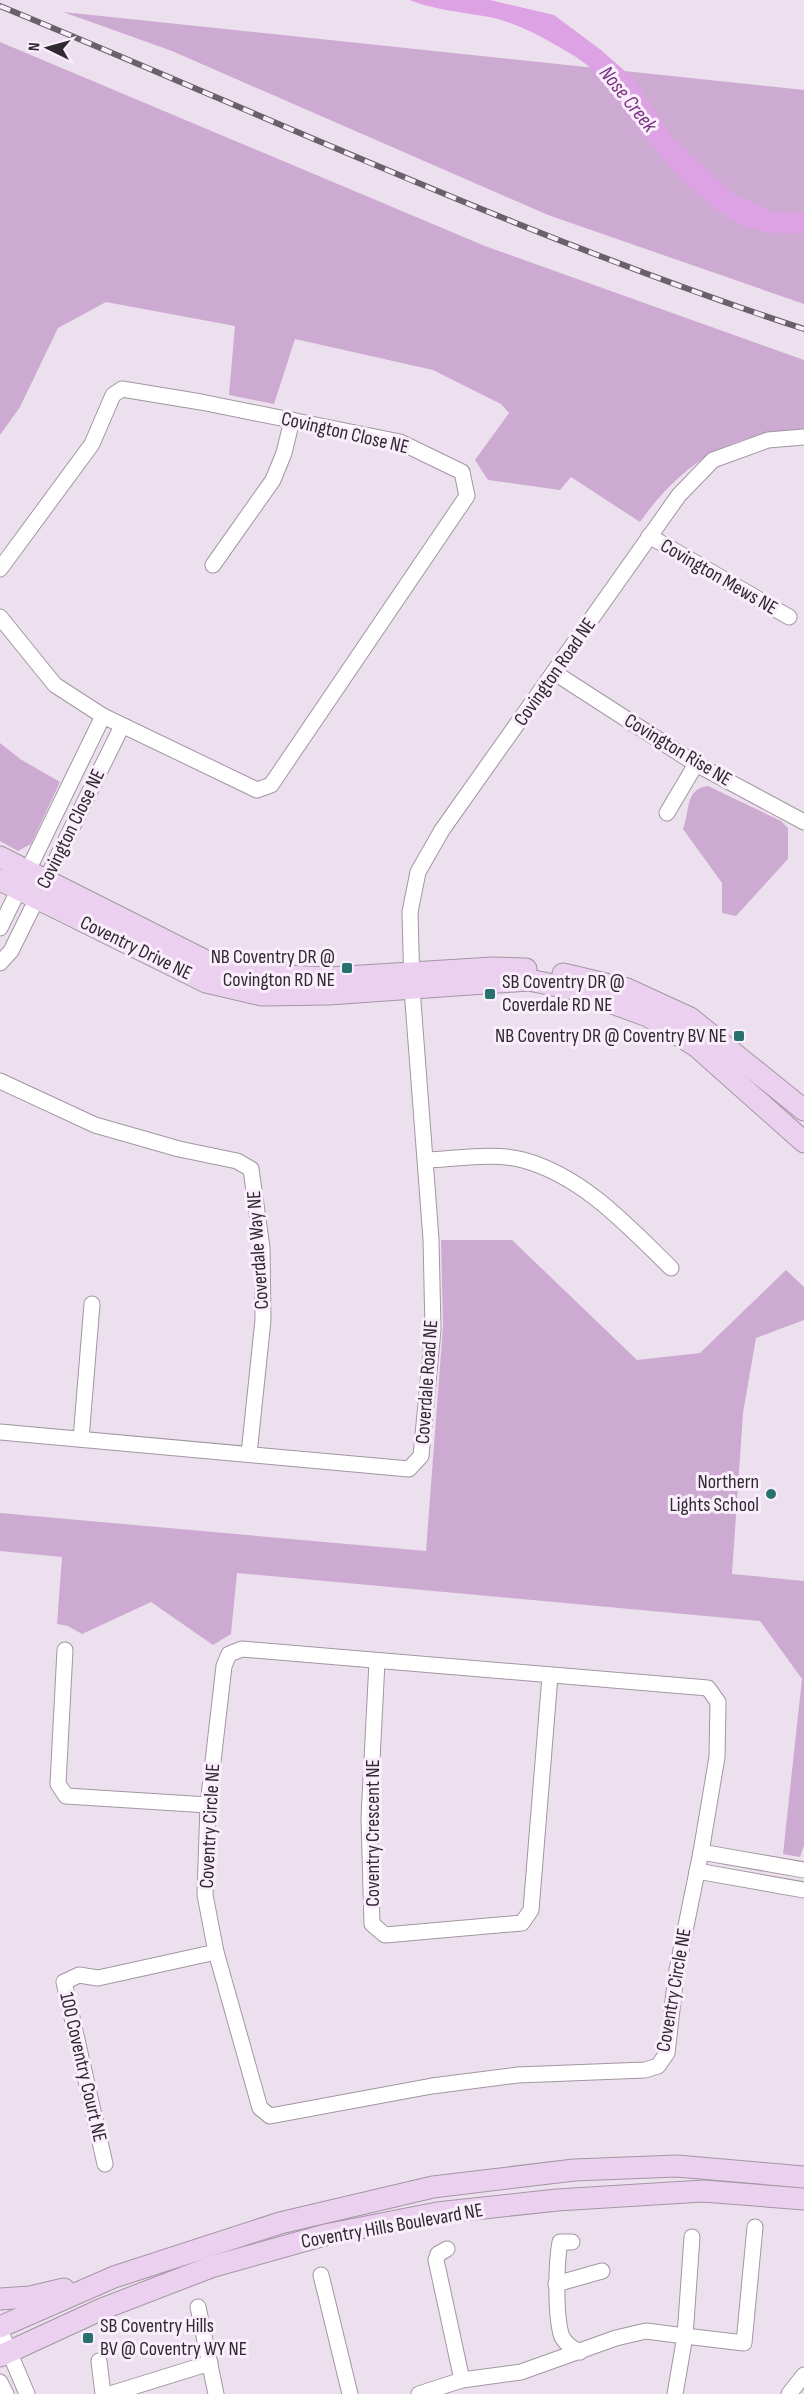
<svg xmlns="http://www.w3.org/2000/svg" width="804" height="2394" font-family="'Sofia Sans Condensed',sans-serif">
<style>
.green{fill:#cdaad1}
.water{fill:#dca2e3}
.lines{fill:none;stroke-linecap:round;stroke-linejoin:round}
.street-casing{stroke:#a296a3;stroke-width:17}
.secondary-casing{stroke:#a296a3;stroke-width:23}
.street{stroke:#fff;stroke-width:15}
.secondary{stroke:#ecd0f0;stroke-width:21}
.rail-casing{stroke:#686169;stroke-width:6}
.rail{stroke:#faedfc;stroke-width:4;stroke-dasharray:11;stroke-linecap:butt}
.poi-dot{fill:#27726f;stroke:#faedfc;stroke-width:2}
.labels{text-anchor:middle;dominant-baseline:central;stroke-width:6;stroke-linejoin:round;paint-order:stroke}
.street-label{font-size:20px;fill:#2f2a30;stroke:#faedfc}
.poi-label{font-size:20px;fill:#2f2a30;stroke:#faedfc;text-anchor:end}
.water-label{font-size:21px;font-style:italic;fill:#793582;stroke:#faedfc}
</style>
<rect width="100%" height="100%" fill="#ede0ee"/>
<g class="green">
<polygon points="63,12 804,90 804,304 548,215 172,51"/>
<path d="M 0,42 L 485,246 L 804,360 L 804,430 C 731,431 681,464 640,522 L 571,477 L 560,490 L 488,480 L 475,460 L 509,413 L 501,404 L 433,370 L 295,339 L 274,404 L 229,395 L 235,326 L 106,302 L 58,328 L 20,407 L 0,435 Z"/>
<polygon points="0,743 20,759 60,782 31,844 18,851 0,841"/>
<path d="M 708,786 L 781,821 L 788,828 L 788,859 L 736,916 L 722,913 L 722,883 L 683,829 C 690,812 685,788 708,786 Z"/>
<polygon points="441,1240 512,1240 637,1360 700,1353 786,1270 804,1287 804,1320 756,1338 743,1413 732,1574 804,1581 804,1845 800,1857 783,1854 802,1679 760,1621 237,1573 231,1634 213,1645 151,1602 82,1634 68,1626 57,1624 62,1557 0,1551 0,1513 426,1551 443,1326"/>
</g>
<path class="water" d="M 409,0 L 490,0 L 554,15 L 601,50 L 635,80 L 673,138 L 733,194 L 773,212 L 804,213 L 804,234 C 787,233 766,234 750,228 C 705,212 658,155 630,118 C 612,96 600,72 576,57 C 550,41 519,23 489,17 C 461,12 436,10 409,0 Z"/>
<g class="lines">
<g class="street-casing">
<g id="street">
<polyline points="649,536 789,617"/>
<polyline points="213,565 273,480 284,453 292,420"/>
<polyline points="0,569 92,444 113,395 122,389 201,402 400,442 462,472 467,496 271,785 257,790 103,716 55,685 0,617"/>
<polyline points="555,673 696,764 804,822"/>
<polyline points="667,813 696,764"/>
<polyline points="0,928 103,716"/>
<polyline points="0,963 11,951 122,726"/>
<polyline points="0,1081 95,1125 179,1149 237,1161 251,1169 262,1248 263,1320 249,1454"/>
<path d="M 426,1160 C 456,1159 494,1152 523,1160 C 583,1176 629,1227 671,1268"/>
<polyline points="0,1432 409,1469 421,1456 433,1330 431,1239 412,989 410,912 418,872 442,830 679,495 713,460 768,440 804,437"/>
<polyline points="81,1439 92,1304"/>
<polygon points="242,1649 708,1688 718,1702 717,1757 701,1852 676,1975 667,2053 658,2066 645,2070 518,2075 432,2086 270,2116 260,2108 216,1952 205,1895 208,1805 224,1666 229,1654"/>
<polyline points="65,1650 58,1784 66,1796 208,1805"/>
<polyline points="377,1662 369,1818 372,1924 385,1935 522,1923 531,1910 550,1676"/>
<polyline points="701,1852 804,1870"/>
<polyline points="697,1871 804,1890"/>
<polyline points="105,2164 64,1982 79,1975 98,1978 216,1952"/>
<polyline points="692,2237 685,2336 744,2343 755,2227"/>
<path d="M 572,2242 L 560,2242 C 556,2263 555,2318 562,2337 C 566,2344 573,2349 580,2352"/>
<polyline points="447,2249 438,2254 436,2260 462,2380"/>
<polyline points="321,2275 350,2394"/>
<polyline points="556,2284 602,2271"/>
<polyline points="198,2307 216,2394"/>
<polyline points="0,2330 27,2394"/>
<polyline points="99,2361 103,2394"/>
<polyline points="0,2382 6,2394"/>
<polyline points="110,2394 210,2363"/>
<polyline points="419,2394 462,2380 521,2372 616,2338 646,2331 685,2336 675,2394"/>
<polyline points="789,2394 804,2375"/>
</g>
</g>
<g class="secondary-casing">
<g id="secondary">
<polyline points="0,857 212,964 263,975 329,978 493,968 526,969"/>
<polyline points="0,880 206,982 262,995 329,994 529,980 573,989 648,1016 696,1046 804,1142"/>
<polyline points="563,974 627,989 690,1018 804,1110"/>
<polyline points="0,2299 30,2297 64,2289"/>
<polyline points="0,2327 114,2277 280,2223 433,2187 574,2170 677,2166 804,2177"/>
<polyline points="0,2356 102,2309 211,2267 325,2235 437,2213 557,2200 703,2191 804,2199"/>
</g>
</g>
<use href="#street" class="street"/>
<use href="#secondary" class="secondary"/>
<g class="rail-casing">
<path id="rail" d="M 0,6 C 267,116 529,239 804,329"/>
</g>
<use href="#rail" class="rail"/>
</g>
<g class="poi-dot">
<rect x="341" y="962" width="12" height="12" rx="3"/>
<rect x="484" y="988" width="12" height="12" rx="3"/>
<rect x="733" y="1030" width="12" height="12" rx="3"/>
<circle cx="771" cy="1494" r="6"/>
<rect x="82" y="2332" width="12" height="12" rx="3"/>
</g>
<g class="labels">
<g class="street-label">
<text transform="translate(345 433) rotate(13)">Covington Close NE</text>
<text transform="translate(719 577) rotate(30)">Covington Mews NE</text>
<text transform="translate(555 672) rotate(-55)">Covington Road NE</text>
<text transform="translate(678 750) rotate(31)">Covington Rise NE</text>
<text transform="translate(71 829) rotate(-64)">Covington Close NE</text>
<text transform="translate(136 948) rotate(26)">Coventry Drive NE</text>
<text transform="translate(258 1250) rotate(-94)">Coverdale Way NE</text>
<text transform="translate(427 1382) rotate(-86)">Coverdale Road NE</text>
<text transform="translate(210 1826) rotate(-87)">Coventry Circle NE</text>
<text transform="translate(373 1833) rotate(-90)">Coventry Crescent NE</text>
<text transform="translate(674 1990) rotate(-80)">Coventry Circle NE</text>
<text transform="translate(83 2067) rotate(77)">100 Coventry Court NE</text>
<text transform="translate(392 2226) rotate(-10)">Coventry Hills Boulevard NE</text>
</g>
<g class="poi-label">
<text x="335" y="957">NB Coventry DR @<tspan x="335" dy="23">Covington RD NE</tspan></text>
<text x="502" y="982" text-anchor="start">SB Coventry DR @<tspan x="502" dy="23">Coverdale RD NE</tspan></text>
<text x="727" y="1036">NB Coventry DR @ Coventry BV NE</text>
<text x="759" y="1482">Northern<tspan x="759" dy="23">Lights School</tspan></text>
<text x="100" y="2326" text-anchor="start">SB Coventry Hills<tspan x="100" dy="23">BV @ Coventry WY NE</tspan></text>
</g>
<g class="water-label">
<text transform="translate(628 99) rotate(51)">Nose Creek</text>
</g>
</g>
<g transform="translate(48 48) rotate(275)" stroke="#faedfc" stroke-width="4.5" paint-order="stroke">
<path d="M0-4.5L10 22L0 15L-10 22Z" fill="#2f2a30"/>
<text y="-9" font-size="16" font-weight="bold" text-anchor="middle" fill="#2f2a30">N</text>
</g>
</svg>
